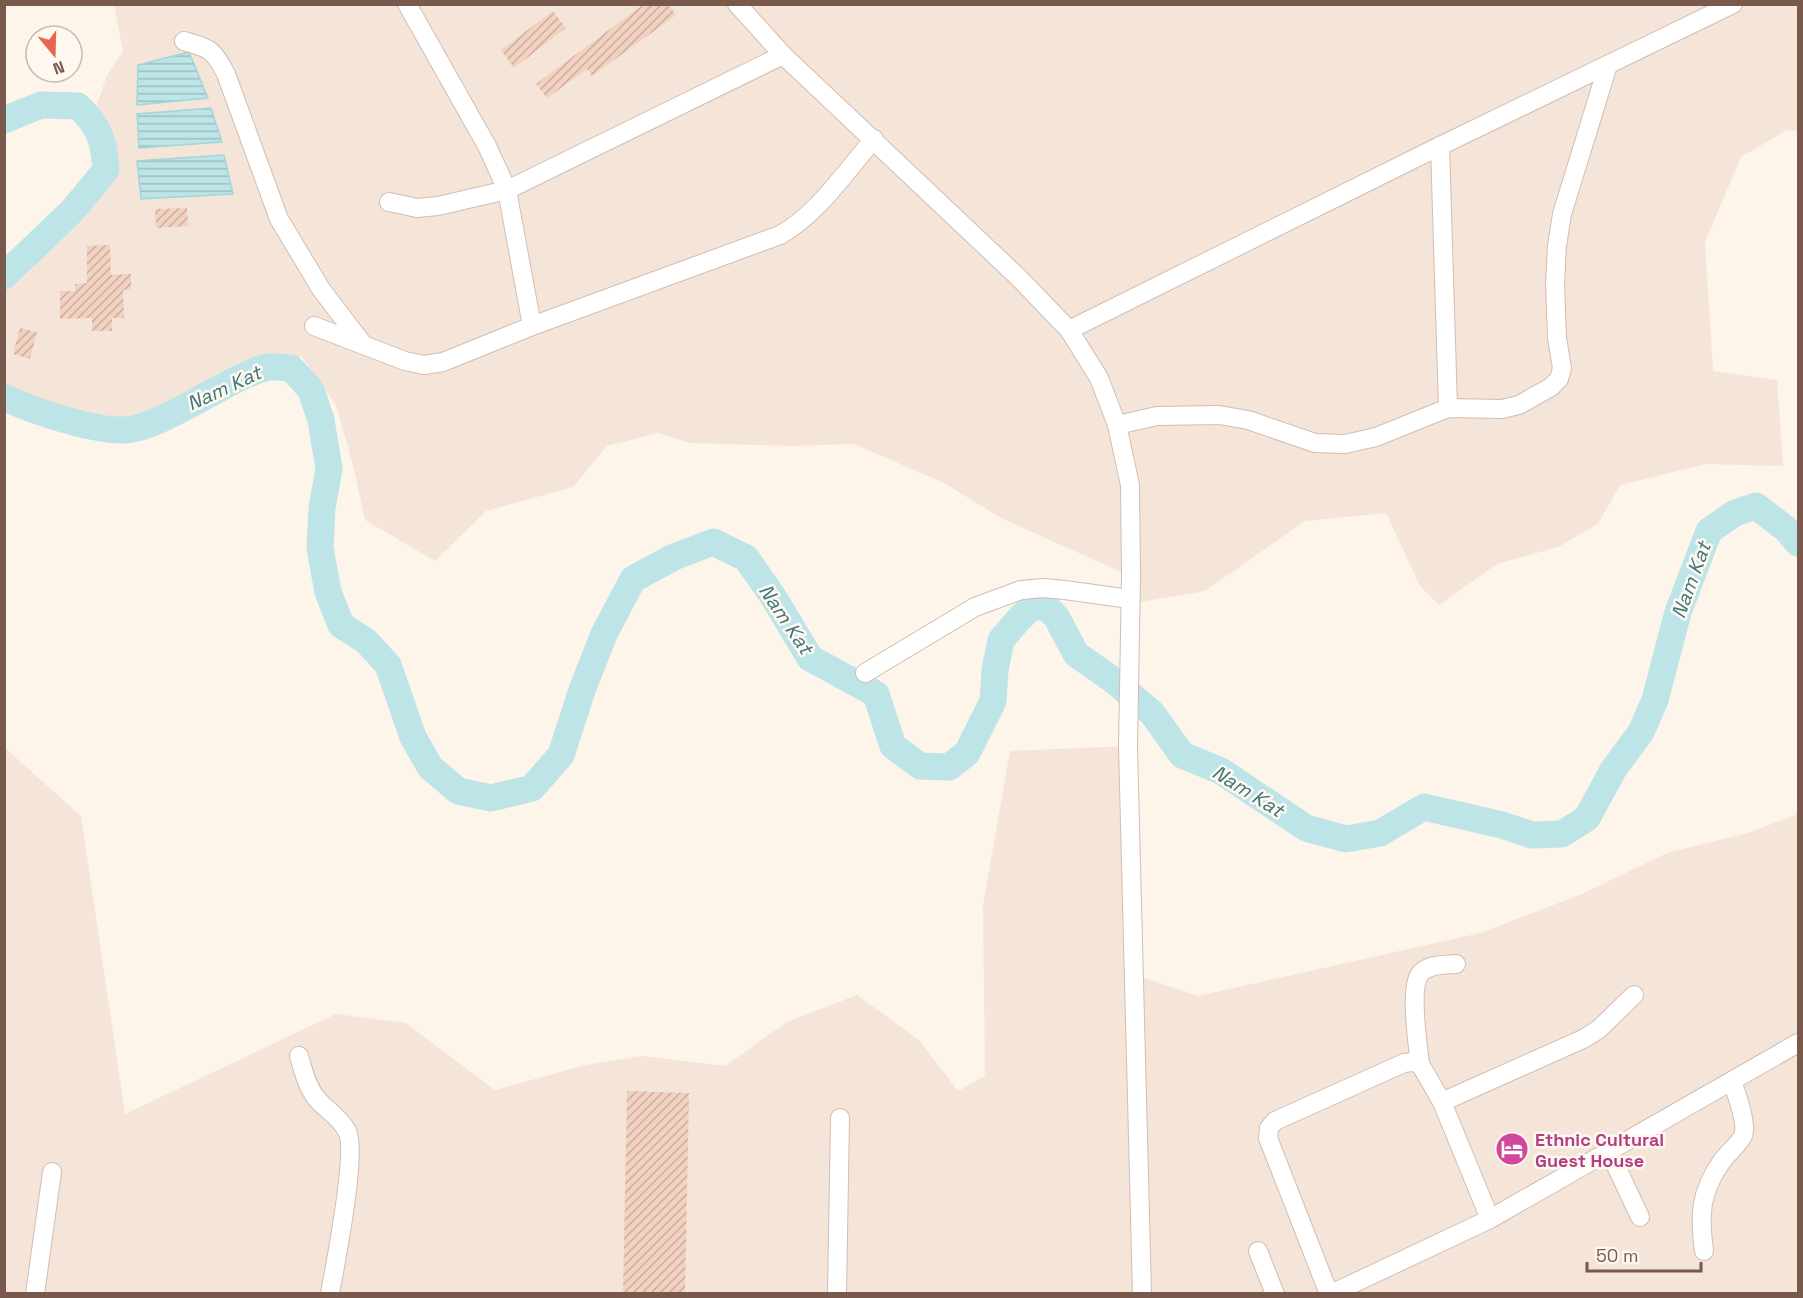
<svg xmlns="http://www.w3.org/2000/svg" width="1803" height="1298" font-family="'Space Grotesk',sans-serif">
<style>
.residential{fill:#f5e5d8}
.water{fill:url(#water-rules);stroke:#a3d5d9;stroke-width:1.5}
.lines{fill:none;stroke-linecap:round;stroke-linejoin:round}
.river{stroke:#bde4e7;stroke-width:27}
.building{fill:url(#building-hatch)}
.minor-casing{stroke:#d2bdb1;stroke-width:20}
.minor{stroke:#fff;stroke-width:18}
.labels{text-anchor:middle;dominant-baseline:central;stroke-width:5;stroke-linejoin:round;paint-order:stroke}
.hotel-label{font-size:18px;font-weight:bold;fill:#b23c85;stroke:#fff8f0;text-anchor:start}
.water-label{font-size:20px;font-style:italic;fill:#3f777d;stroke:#fff8f0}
</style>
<defs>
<pattern id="water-rules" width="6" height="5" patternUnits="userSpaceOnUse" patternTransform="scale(1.5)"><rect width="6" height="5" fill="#bde4e7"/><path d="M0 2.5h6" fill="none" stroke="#9ebcbd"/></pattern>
<pattern id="building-hatch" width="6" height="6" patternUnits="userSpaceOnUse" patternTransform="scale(1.5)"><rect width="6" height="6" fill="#f2d1c1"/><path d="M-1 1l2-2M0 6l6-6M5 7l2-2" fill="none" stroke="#c9ad9f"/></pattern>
</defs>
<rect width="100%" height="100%" fill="#fdf4ea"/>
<g class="residential">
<polygon points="114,5 1798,5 1798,131 1787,130 1741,157 1705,242 1713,371 1777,380 1783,466 1706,464 1620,485 1598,524 1558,547 1497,564 1439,605 1420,586 1386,513 1305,521 1205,591 1130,604 1130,576 1003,519 944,483 854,444 792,446 690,443 658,433 607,446 573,487 486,511 435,561 365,520 353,465 336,405 301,356 230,383 146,425 125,430 91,425 57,417 22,407 5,397 5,276 72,211 106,170 104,146 92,120 107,75 123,51"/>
<polygon points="1128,746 1135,975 1198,996 1480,933 1582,894 1667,853 1748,833 1798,814 1798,1293 5,1293 4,747 81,816 125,1114 336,1014 406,1023 495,1090 585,1065 642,1056 725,1066 787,1022 857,995 920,1041 958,1091 985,1076 983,905 1010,751"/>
</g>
<g class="water">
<polygon points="189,52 208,98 137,105 138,65"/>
<polygon points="211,108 222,142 139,148 137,114"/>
<polygon points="224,155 233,194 141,199 137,161"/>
</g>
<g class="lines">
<g class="river">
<path d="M 4,120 L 41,105 L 78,106 C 100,127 104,141 106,170 L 72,211 L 4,276"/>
<path d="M 4,397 C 31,411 94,431 124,430 C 148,430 192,403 213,392 C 230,383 250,371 268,367 C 275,366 284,368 291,368 L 311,390 L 321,420 L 329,469 L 322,508 L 320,548 L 328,592 L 341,625 L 366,641 L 388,665 L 413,737 L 430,767 L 458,791 L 491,798 L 532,788 L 561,755 L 582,690 L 604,634 L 633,579 L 674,557 L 713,542 L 746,558 L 772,595 L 810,658 L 876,694 L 893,746 L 920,766 L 949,767 L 967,753 L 993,701 L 995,670 L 1001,640 L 1020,618 L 1032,607 L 1047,607 L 1057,618 L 1076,654 L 1113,680 L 1152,713 L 1182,755 L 1221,771 L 1306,828 L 1346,839 L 1380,833 L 1424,807 L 1502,825 L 1532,835 L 1562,834 L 1587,818 L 1613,770 L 1641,732 L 1655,700 L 1678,612 L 1709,531 L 1735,513 L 1756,506 L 1786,529 L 1798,543"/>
</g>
</g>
<g class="building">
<polygon points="644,4 668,4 676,15 592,76 587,69 547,98 536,84"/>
<polygon points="553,11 566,28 514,68 501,50"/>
<polygon points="187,208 188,226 156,228 155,209"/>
<polygon points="110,245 111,275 131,274 131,289 123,290 124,318 112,318 112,331 92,331 92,318 60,319 60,291 75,291 75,284 87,283 87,246"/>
<polygon points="20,328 37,332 30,359 13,354"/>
<polygon points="627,1091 689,1093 685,1293 623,1293"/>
</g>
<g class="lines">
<g class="minor-casing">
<g id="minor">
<polyline points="407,4 487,146 507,190 532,326"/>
<polyline points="737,4 783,55 1019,278 1069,330 1099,378 1117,425 1130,485 1131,576 1128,746 1142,1294"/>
<path d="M 184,41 C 211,49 213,49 226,74 L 279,219 L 321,289 L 362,343"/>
<polyline points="1440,146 1448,408"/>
<polyline points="389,202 417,208 438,206 507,190 783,55"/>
<path d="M 314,326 L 405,361 L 424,365 L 443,362 L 532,326 L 780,235 C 817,215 846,171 874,139"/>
<polyline points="1069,330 1440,146 1733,4"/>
<polyline points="1117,425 1157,416 1219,415 1248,420 1315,443 1345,444 1376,437 1448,408 1502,409 1519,405 1551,387 1559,379 1562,368 1557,338 1555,283 1557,246 1562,214 1608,65"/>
<polyline points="865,673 975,607 1021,590 1043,588 1065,590 1130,599"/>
<path d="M 299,1056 C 303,1070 307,1086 316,1098 C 326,1110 339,1116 347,1131 C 358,1150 335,1265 330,1294"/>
<path d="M 1420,1064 C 1418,1046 1409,988 1420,974 C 1428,964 1444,965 1456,964"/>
<polyline points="1442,1102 1583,1039 1599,1029 1634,995"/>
<polyline points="1609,1151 1640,1217"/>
<polyline points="1258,1251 1275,1294"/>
<path d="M 1704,1251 C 1699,1215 1700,1192 1722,1161 C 1728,1153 1738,1145 1743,1136 C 1748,1124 1736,1093 1732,1081"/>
<polyline points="35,1294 52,1172"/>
<polyline points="837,1294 840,1118"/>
<polyline points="1329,1294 1268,1138 1269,1128 1275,1121 1404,1063 1412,1062 1420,1064 1442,1102 1490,1219"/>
<polyline points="1331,1294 1490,1219 1798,1043"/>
</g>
</g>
<use href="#minor" class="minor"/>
</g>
<defs>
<g id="hotel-disc" transform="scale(1.725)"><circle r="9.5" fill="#d1479c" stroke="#fff8f0"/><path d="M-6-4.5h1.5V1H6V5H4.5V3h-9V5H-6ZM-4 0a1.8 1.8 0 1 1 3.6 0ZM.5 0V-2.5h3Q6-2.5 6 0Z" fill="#fff"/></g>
</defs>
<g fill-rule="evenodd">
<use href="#hotel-disc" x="1512" y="1149"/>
</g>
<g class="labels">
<g class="hotel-label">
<text x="1535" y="1139">Ethnic Cultural<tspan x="1535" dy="21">Guest House</tspan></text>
</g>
<g class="water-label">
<text transform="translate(224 388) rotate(-25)">Nam Kat</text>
<text transform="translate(1691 580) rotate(-70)">Nam Kat</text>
<text transform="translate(786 619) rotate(56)">Nam Kat</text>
<text transform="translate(1248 791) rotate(32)">Nam Kat</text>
</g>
</g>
<rect width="1803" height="1298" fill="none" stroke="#78594c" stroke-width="12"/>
<g transform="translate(54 54) rotate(161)"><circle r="28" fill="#fff8f0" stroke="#c9b8ae" stroke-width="1.5"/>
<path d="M0-4.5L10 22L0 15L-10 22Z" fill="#e6664f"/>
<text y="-9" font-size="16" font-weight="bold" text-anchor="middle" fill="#78594c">N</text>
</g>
<path d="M1587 1262v9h114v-9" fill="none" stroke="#78594c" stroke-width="3"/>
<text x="1596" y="1262" font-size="18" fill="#78594c" stroke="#fff8f0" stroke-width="4.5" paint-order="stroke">50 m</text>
</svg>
